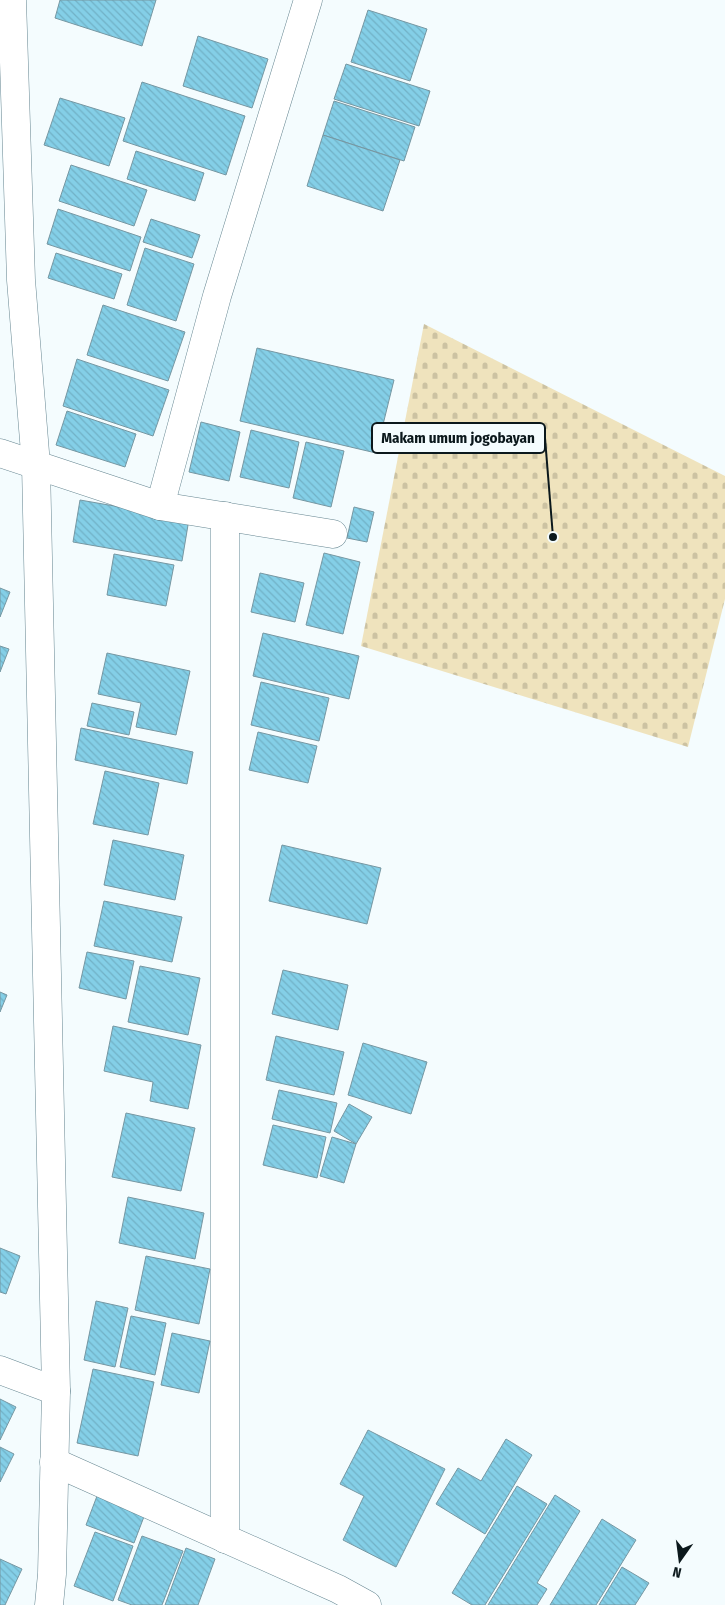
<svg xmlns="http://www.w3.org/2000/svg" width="725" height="1605" font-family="'Fira Sans Condensed',sans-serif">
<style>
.cemetery{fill:url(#cemetery-stones)}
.building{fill:url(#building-back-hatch);stroke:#7697a2}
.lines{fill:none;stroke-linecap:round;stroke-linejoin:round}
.minor-casing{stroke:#668691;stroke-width:29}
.tertiary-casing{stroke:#668691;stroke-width:29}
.minor{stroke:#fff;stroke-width:28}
.tertiary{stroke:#fff;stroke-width:28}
.leader{fill:none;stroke:#0b181c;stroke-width:2}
.callout-dot{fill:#0b181c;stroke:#f4fcfe;stroke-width:2}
.callout{fill:#f4fcfe;stroke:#0b181c;stroke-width:2}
.callout-label{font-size:15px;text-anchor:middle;font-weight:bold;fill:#0b181c}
</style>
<defs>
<pattern id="cemetery-stones" width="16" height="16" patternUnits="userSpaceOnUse" patternTransform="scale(1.25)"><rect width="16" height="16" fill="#efe3bd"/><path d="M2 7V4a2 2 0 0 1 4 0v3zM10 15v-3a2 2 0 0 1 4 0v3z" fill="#ccc2a2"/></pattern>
<pattern id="building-back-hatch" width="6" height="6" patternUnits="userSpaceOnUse" patternTransform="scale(1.25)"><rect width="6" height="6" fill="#84cfe7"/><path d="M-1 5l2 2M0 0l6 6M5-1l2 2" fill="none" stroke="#71b1c6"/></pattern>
</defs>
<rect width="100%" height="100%" fill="#f4fcfe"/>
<polygon class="cemetery" points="424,324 725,476 725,599 688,747 361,646"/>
<g class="building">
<polygon points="60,0 156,0 142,46 55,18"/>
<polygon points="368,10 427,29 410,81 351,62"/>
<polygon points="198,36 268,59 252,108 183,86"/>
<polygon points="346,64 430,91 419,126 334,99"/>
<polygon points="142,82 245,116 226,175 123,141"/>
<polygon points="60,98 125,118 109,166 44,145"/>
<polygon points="334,101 415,127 404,161 323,135"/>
<polygon points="323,135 400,160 383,211 307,186"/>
<polygon points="136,151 204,173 195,201 127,179"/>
<polygon points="71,165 147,190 134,226 59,201"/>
<polygon points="58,209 141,237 130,271 47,244"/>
<polygon points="151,219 200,235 192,258 143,242"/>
<polygon points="145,248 194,264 176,321 127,305"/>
<polygon points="56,253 122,274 114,299 48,278"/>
<polygon points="103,305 185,332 168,381 87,355"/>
<polygon points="257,348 394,380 376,453 240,421"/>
<polygon points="77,359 169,390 153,436 63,406"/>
<polygon points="67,411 136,434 125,467 56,445"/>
<polygon points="201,422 240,432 229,481 189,472"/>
<polygon points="251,430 299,442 289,488 240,477"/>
<polygon points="306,442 344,451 331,507 293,498"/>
<polygon points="80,500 189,519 182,561 73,542"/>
<polygon points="354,507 374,512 367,542 347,538"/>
<polygon points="324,553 360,562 343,634 306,625"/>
<polygon points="114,554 174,565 166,606 107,595"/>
<polygon points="260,573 304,583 295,622 251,612"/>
<polygon points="0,588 10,592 0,617"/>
<polygon points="263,633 359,656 349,699 253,676"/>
<polygon points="0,646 9,649 0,672"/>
<polygon points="107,653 190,671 176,735 136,727 141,703 98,694"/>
<polygon points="261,682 329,698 319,741 251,725"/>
<polygon points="92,703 134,712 129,735 87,726"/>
<polygon points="81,728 193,752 187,784 75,760"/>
<polygon points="258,732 317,746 308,783 249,770"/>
<polygon points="105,771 159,783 148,835 93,824"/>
<polygon points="113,840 184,855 175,900 104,885"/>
<polygon points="282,845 381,868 367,924 269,901"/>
<polygon points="104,901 182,917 172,962 94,946"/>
<polygon points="87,952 134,961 126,999 79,988"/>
<polygon points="140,966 200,978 188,1035 128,1022"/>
<polygon points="283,970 348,985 338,1030 272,1014"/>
<polygon points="0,992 7,995 0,1012"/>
<polygon points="113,1026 201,1045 188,1109 150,1101 153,1082 104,1071"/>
<polygon points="276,1036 344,1052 334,1095 266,1080"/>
<polygon points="363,1043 427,1062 411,1114 348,1095"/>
<polygon points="279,1090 337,1103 330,1133 272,1119"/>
<polygon points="349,1104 372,1117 356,1144 334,1131"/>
<polygon points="126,1113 195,1128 181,1191 112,1177"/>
<polygon points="273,1125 326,1137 317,1178 263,1165"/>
<polygon points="332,1137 356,1144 344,1183 320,1176"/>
<polygon points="128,1197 204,1213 195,1259 119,1243"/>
<polygon points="0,1248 20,1256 6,1294 0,1292"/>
<polygon points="146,1256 210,1269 199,1324 135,1310"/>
<polygon points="96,1301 128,1308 115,1367 84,1360"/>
<polygon points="131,1316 166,1323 155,1375 120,1367"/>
<polygon points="172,1333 210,1341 199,1393 161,1385"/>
<polygon points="93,1369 154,1382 138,1456 77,1443"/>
<polygon points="0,1399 16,1407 0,1440"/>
<polygon points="368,1430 445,1469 396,1567 343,1540 364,1496 340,1484"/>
<polygon points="506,1439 532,1455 485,1534 436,1504 458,1468 481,1481"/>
<polygon points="0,1447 14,1454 0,1482"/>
<polygon points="517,1486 547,1504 485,1605 472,1605 452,1593"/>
<polygon points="555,1495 580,1511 537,1583 547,1589 537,1605 488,1605"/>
<polygon points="97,1496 145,1514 134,1543 86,1525"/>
<polygon points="602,1519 636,1540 596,1605 550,1605"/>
<polygon points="95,1532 133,1546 113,1601 74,1586"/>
<polygon points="142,1536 183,1551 162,1605 132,1605 118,1600"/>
<polygon points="186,1548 215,1559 198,1605 165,1605"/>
<polygon points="0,1559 22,1569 5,1605 0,1605"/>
<polygon points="622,1567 649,1583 635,1605 599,1605"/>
</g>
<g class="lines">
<g class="minor-casing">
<g id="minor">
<polyline points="0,453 160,506 333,534"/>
<polyline points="160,506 217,296 308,0"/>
<polyline points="225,516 225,1539"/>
<polyline points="0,1370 56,1391"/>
<polyline points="54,1462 338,1589 367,1605"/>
</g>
</g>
<g class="tertiary-casing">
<polyline id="tertiary" points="12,0 21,280 36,465 56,1391 52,1574 49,1605"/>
</g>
<use href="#minor" class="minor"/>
<use href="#tertiary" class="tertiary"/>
</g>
<path class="leader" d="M553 537L545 438"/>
<circle class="callout-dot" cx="553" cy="537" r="5"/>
<rect class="callout" x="372" y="423" width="173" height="30" rx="5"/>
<g class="callout-label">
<text x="458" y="443">Makam umum jogobayan</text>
</g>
<g transform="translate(680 1560) rotate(194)" stroke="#f4fcfe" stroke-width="4" paint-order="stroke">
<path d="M0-4L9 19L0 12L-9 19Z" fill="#0b181c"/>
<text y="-8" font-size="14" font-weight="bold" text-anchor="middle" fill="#0b181c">N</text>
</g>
</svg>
